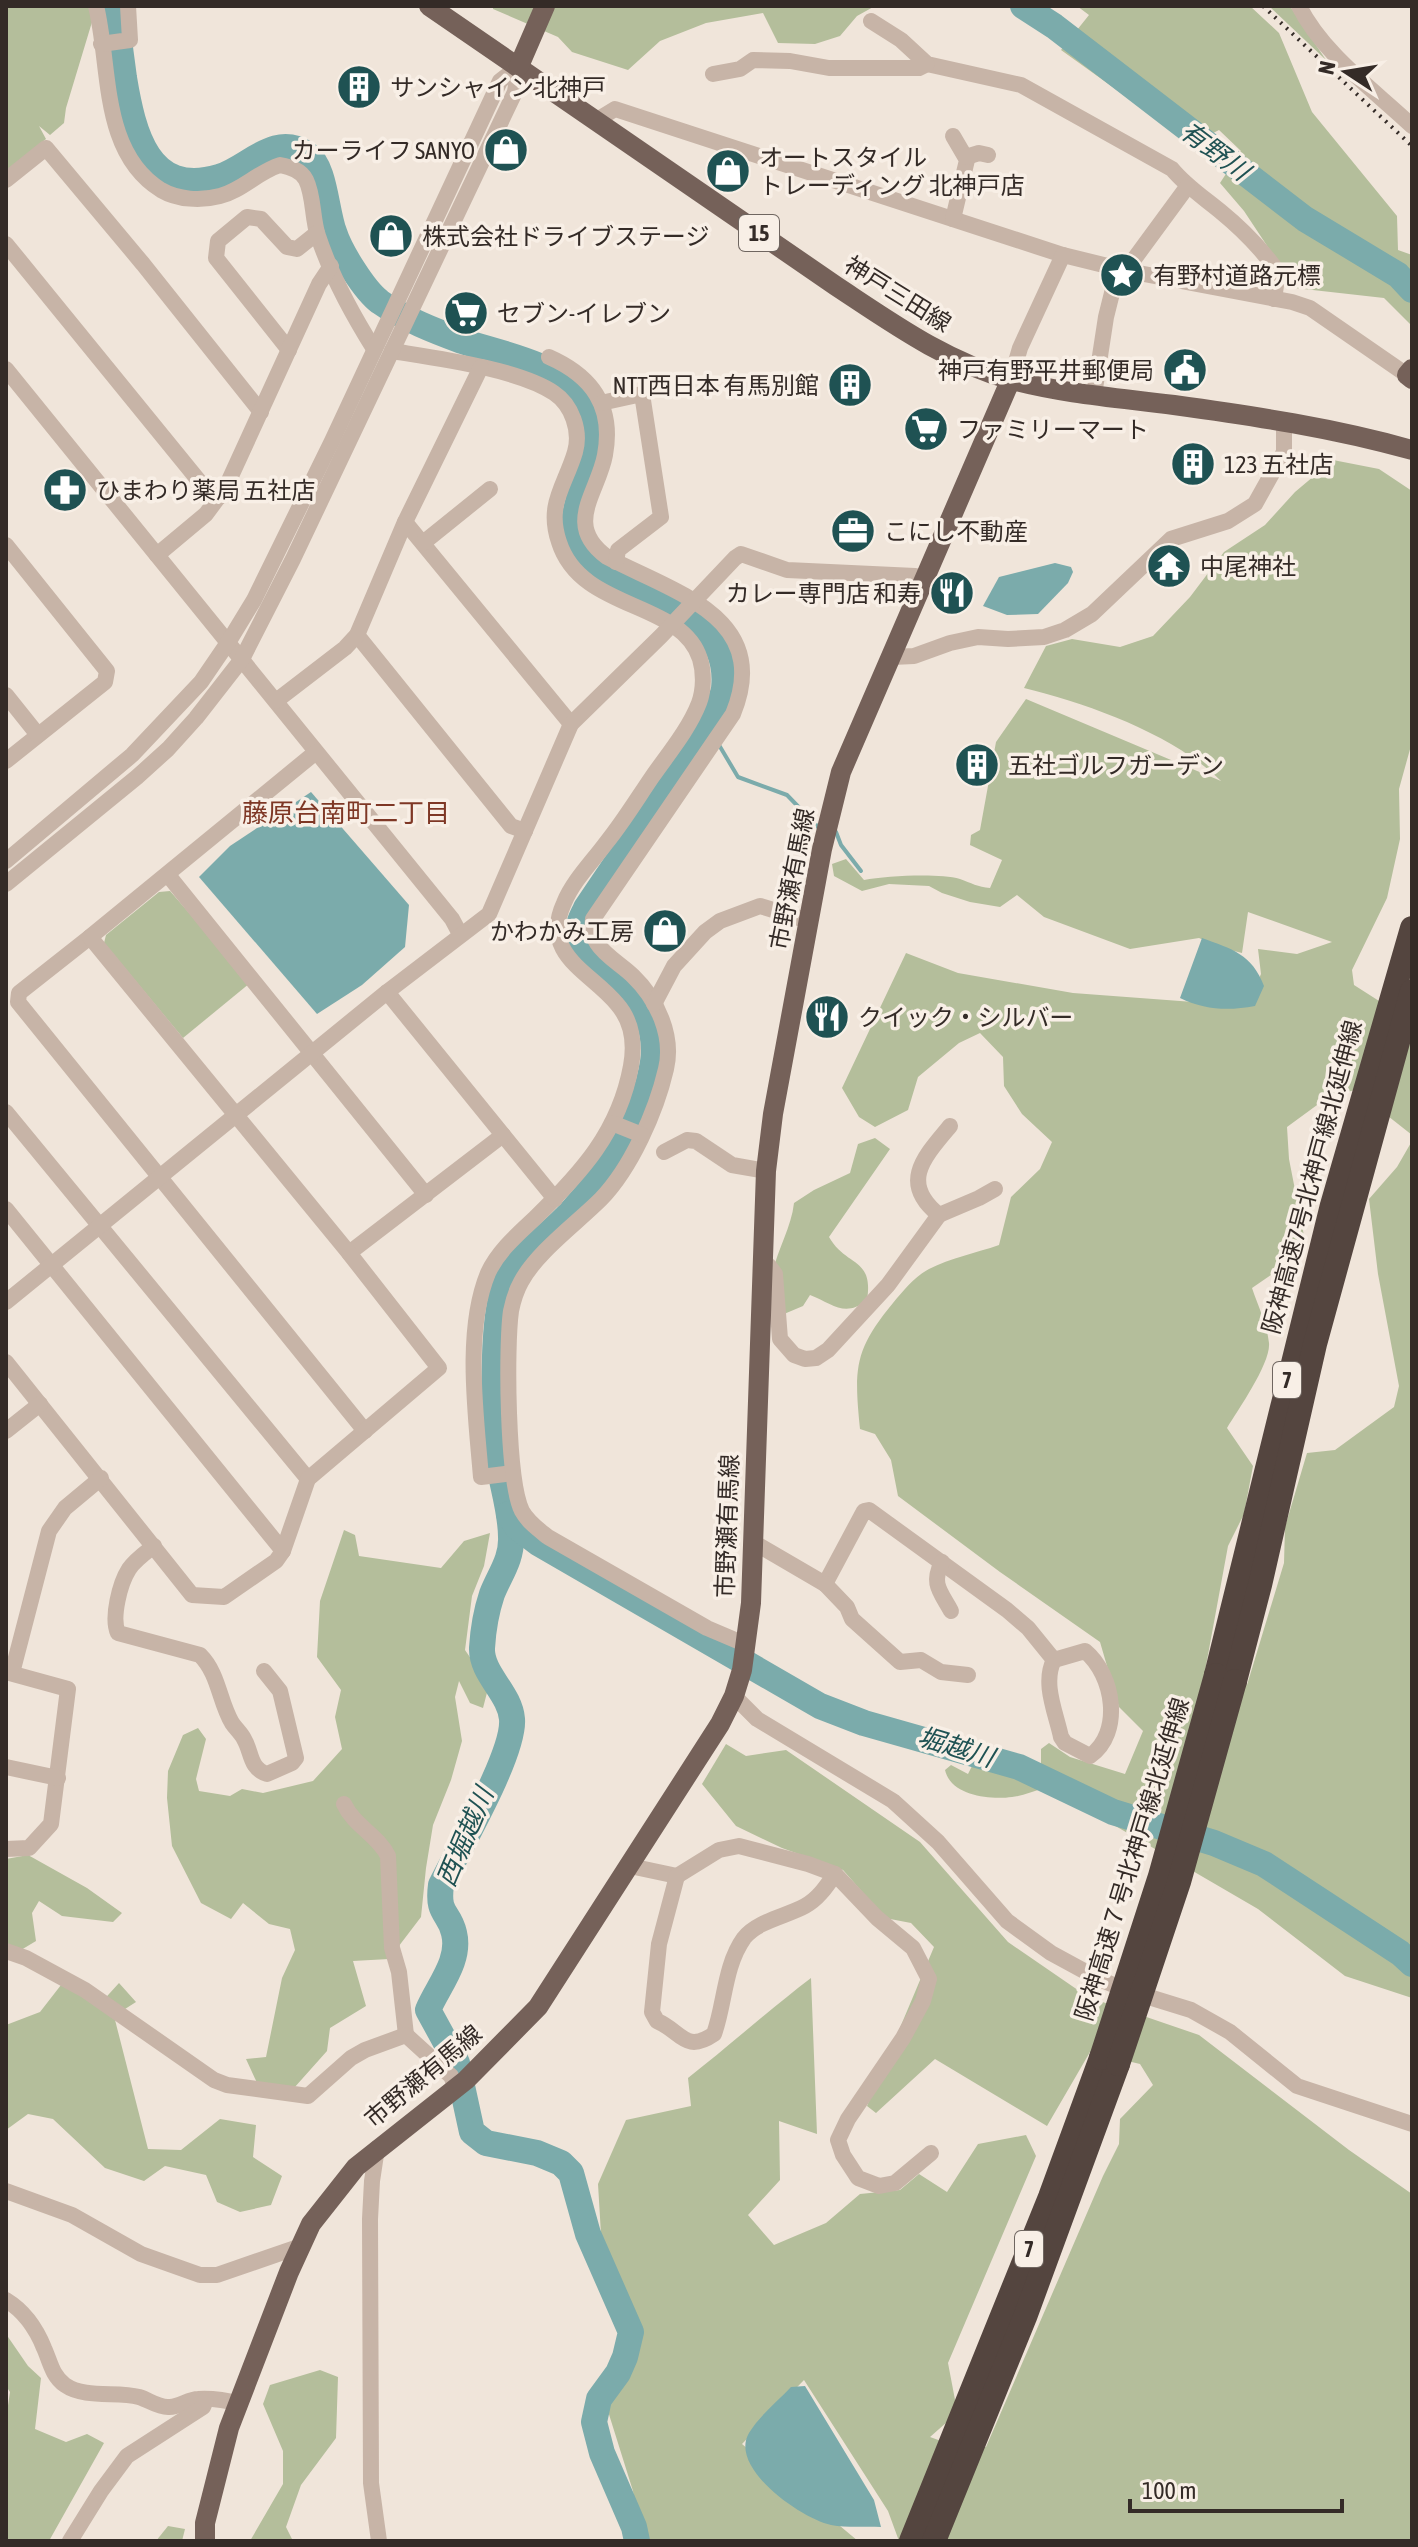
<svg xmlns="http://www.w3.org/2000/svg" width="1418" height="2547" font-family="'Asap Condensed','Noto Sans JP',sans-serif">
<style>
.green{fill:#b4be9b}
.water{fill:#7babab}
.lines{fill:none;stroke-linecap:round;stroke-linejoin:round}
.stream{stroke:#7babab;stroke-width:4}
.river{stroke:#7babab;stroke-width:26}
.minor{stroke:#c7b4a7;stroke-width:16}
.major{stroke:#756159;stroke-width:20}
.highway{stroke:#54453f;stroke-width:24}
.rail{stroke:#342b27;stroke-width:4;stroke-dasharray:2 6;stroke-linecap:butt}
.highway-bridge{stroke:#54453f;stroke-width:24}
.labels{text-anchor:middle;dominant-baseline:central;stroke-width:7;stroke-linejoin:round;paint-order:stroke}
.shield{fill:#f8efe6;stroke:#6f6660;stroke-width:2}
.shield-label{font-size:22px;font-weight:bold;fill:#342b27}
.poi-label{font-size:24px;fill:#342b27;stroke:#f8efe6;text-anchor:start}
.street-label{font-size:24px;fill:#342b27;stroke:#f8efe6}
.water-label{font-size:26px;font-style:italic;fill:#1f5253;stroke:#f8efe6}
.neighbourhood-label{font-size:26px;fill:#7e3725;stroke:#f8efe6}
</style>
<rect width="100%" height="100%" fill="#f0e5da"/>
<g class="green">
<polygon points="6,6 91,6 92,22 66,108 64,123 50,135 39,126 46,139 6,172"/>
<polygon points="493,6 875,6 857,16 840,36 815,44 778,43 763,13 706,23 660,41 628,70 572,52 558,37 493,9"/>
<polygon points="1077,6 1250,6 1279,33 1312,112 1397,216 1398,250 1412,255 1412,326 1384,298 1295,288 1244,211 1220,183 1241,151 1219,130 1192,144 1061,50 1089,15"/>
<polygon points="1269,6 1290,6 1326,60"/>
<path d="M 1333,460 L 1379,469 L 1412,491 L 1412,742 L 1399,789 L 1400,839 L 1387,898 L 1352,970 L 1354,985 L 1412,1022 L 1412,1135 L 1355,1090 L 1328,1097 L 1287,1127 L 1289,1159 L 1305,1241 L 1281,1268 L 1252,1288 C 1258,1306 1267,1324 1269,1343 C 1271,1363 1238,1410 1227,1428 L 1253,1466 L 1244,1514 L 1228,1546 L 1205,1671 L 1247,1685 L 1284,1563 L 1285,1527 L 1307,1453 L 1335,1450 L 1394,1407 L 1399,1386 L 1378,1274 L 1369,1199 L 1397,1167 L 1412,1141 L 1412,1998 L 1345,1976 L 1258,1909 L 1088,1810 L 1044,1788 C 1034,1791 1023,1796 1012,1797 C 990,1800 951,1796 945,1770 L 951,1765 L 968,1774 L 975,1760 L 1041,1769 L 1041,1749 L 1049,1743 L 1070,1757 L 1125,1774 L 1143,1731 L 1119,1707 L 1100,1642 L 1000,1572 L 898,1496 L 891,1460 L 875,1434 L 860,1429 C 854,1369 854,1350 893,1303 C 903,1291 914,1277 929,1269 C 950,1258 976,1253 999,1245 L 1011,1197 L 1040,1169 L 1052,1142 L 1022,1114 L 1004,1086 L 1003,1057 L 980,1033 L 959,1043 L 918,1077 L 908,1110 L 875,1127 L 859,1117 L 842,1088 L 906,953 L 958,973 L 1073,993 L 1247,1006 L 1261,974 L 1258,949 L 1297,954 L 1332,942 L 1248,912 L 1242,953 L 1222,948 L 1199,938 L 1130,949 L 1044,917 L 1017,895 L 1000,907 L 970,902 L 942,893 L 929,886 L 889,884 L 862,891 L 834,876 L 832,864 L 846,859 L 864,880 C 887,876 938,873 960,879 C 971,883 978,887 990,888 L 1002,860 L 970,845 L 971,835 L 980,830 L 996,742 L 1026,699 L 1221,781 C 1173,734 1089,704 1024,688 L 1046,646 L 1072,639 L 1120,647 L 1153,636 L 1190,597 L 1224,552 L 1265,525 L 1295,492 Z"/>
<polygon points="170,891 250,983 183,1038 104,943 106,935 159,892"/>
<path d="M 875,1138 L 890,1149 L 829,1237 C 846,1267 874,1257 867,1300 C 845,1318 833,1304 810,1295 L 803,1306 L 784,1314 C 780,1305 771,1293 771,1284 C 773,1256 791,1231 794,1203 L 814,1190 L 850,1173 L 858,1144 Z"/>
<polygon points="344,1530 355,1535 359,1556 441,1568 464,1541 490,1533 484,1566 472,1596 465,1650 489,1685 483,1708 470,1703 459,1681 455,1697 462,1741 451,1780 433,1825 426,1868 421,1917 389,1959 353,1961 366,2006 330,2028 327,2051 294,2088 258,2085 246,2059 266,2057 282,1978 295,1950 290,1929 269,1924 243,1903 231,1919 201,1903 172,1846 167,1798 168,1771 183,1735 198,1728 206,1739 196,1779 199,1791 230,1796 242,1789 263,1793 313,1781 342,1749 335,1717 341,1690 317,1657 320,1601"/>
<path d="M 726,1744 L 746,1756 L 786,1750 L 920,1842 L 1008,1942 L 1088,1997 L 1199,2035 L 1349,2150 L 1412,2194 L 1412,2541 L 899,2541 L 888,2511 L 804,2380 L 742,2444 L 858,2541 L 648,2541 L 636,2516 L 633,2491 L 607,2408 L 640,2324 L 602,2251 L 598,2184 L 626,2120 L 691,2106 L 688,2078 C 730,2045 769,2010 811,1978 L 817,2134 L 779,2121 L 780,2180 L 748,2215 L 774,2245 L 826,2223 L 860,2194 L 900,2190 L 919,2174 L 947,2192 L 978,2144 L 1026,2135 L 1036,2156 L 948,2363 L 956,2405 L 947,2422 L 930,2437 L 944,2442 L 986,2447 L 1103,2176 L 1119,2144 L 1120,2119 L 1153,2085 L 1140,2064 L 1090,2052 L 1047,2126 L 935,2059 L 876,2113 L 867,2106 L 934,1947 L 911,1923 L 885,1918 L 843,1870 L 782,1848 L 736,1826 L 702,1784 Z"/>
<polygon points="28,1855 87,1888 122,1913 113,1922 62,1916 39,1901 32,1913 36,1941 6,1959 6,1859"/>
<polygon points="119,1983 136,2002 114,2016 148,2149 181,2150 220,2119 256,2125 253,2157 282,2176 271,2205 240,2212 217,2202 206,2175 165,2166 144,2181 105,2168 53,2119 28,2114 6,2130 6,2025 40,2012 61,1985 99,2005"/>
<polygon points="6,2334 28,2366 41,2378 35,2429 66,2442 87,2434 104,2443 49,2541 6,2541 6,2419 10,2392 6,2386"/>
<polygon points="320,2370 338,2377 336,2438 301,2485 286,2527 293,2541 250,2541 283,2484 283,2451 263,2404 270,2385"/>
<polygon points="168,2526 185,2529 182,2541 156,2541"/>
</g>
<g class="water">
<polygon points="1055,563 1071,567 1073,572 1068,583 1038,614 1007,615 983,606 999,577"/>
<polygon points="311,792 409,905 405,947 362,985 317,1014 199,877 230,846"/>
<path d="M 1202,938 C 1232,949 1252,954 1264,986 L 1255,1006 C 1228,1011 1205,1010 1180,998 Z"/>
<path d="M 805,2386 L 874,2500 L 881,2527 C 865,2526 847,2528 831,2525 C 802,2519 728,2468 749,2433 C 759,2416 778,2401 791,2387 Z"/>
</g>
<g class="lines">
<g class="stream">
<polyline points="711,723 713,732"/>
<polyline points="719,745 738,777 787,795 819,828"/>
<polyline points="836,832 841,845 861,871"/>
</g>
<g class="river">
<path d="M 116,6 C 117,30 121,54 124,78 C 133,132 148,198 219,177 C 249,168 274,132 307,154 C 325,166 326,211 334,232 C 340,251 364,290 380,302 C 404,319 435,331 462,341 C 498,353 558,364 581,395 C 585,400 586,406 587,412 C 591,423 593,435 592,447 C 590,486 558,520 585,557 C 594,569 612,577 625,583 C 671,605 731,625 724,689 C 722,699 715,712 711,723 L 586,908 C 584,913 580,919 579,925 C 574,957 625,981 640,1004 C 651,1019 656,1043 653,1062 C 644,1118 608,1172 570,1213 C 546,1239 514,1256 503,1290 C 492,1326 493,1422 498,1460 C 502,1485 511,1511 511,1537 C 512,1559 500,1574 492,1594 C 487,1609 483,1631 482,1648 C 481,1674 510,1693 512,1719 C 515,1753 458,1850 441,1885 C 437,1916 449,1911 454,1933 C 461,1961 438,1986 428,2010 L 457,2063 L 472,2132 L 486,2143 L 537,2153 L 561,2163 L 571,2173 L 588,2234 L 631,2332 L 625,2357 L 618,2373 L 599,2399 L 594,2422 L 602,2453 L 634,2527 L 637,2541"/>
<polyline points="1023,6 1054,26 1305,219 1398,275 1412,290"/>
<polyline points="509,1514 517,1527 538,1543 820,1706 864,1723 1019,1767 1113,1812 1214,1843 1264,1864 1400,1953 1412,1964"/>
</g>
<g class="minor">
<path d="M 96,6 C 111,67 100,152 161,190 C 178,200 201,201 220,196 C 241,191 258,172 280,165 C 290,167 301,170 306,180 C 314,196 312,219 318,236 C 331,275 352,314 374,349"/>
<path d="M 1299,6 C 1323,54 1374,90 1412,126"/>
<path d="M 871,21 L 901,40 L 927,64 L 1021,85 L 1172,169 C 1186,186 1203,197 1220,211 C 1242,229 1261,248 1278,272 L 1274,299"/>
<polyline points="101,44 130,40 128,6"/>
<polyline points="713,74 740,69 753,60 790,61 829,68 919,68 927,64"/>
<polyline points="597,120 615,109 1063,255 1128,271 1292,302 1310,308 1407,375"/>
<polyline points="953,136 967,160 953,219"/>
<polyline points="966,157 979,153 988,155"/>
<polyline points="6,180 46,148 143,264 261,412"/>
<polyline points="6,244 208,492 221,496"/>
<polyline points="1128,271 1129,266 1187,187"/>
<polyline points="289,350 216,258 218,241 247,217 261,219 287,247 297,249 317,233"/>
<path d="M 392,351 C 435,358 519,369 554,393 C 572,405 581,431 575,452 C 565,486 546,504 559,542 C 581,612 682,600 700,659 C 704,672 704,690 699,703 C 689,729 668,754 652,777 C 637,799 623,822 606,843 C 592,862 573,881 564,903 C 540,955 591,972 617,1004 C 632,1021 635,1044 631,1066 C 619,1132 581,1173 535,1218 C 518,1234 498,1251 488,1273 C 464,1331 476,1415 481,1477 L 513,1473"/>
<path d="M 549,357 C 592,376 614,406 605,455 C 598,493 563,525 607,557 C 673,592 773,617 733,714 L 593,919 C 592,928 592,936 597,943 C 605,956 622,965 633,976 C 657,999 674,1036 666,1069 C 656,1112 631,1168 601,1199 C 576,1224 537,1252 521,1282 C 516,1291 513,1301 511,1311 C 506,1346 507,1481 522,1511 C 528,1522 538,1529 548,1537 L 707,1628 L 747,1645"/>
<polyline points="6,369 452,919 460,934"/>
<polyline points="1011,379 1020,348 1063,255"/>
<polyline points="1094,395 1106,317 1118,269"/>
<polyline points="601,403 642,394 661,517 618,550 616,562"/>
<polyline points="405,522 571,724"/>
<polyline points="423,543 490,489"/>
<polyline points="6,545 107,671 105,682 6,761"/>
<polyline points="157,555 206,514 226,487 319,284 331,266"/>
<polyline points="357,635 511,826 525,831"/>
<polyline points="892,657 914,656 950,643 978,637 1008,639 1044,637 1065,630 1092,614 1171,539 1228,521 1255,504 1284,452 1284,420"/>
<polyline points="6,695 38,735"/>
<polyline points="276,701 345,648 357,635 405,522 481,367"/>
<polyline points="6,861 132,755 201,682 229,641 254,600 332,441 500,81 519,66"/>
<polyline points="168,875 426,1195"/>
<polyline points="6,884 137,777 168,749 196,718 242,659 293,559 515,92 519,66"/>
<polyline points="90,937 19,993 18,1002 365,1431"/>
<polyline points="654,1004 674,966 705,932 720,921 760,906 809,921"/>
<polyline points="6,1112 308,1479"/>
<polyline points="612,1123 642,1135"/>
<polyline points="503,1135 555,1199"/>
<polyline points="664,1152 687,1140 696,1141 732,1165 766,1171"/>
<polyline points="6,1209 283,1551"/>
<polyline points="939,1215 979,1198 995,1189"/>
<polyline points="349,1253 503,1135 387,992"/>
<path d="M 762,1267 L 769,1266 L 775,1274 L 780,1339 L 794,1355 L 805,1359 L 816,1358 L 828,1350 L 888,1285 L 939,1215 C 899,1183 924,1157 950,1126"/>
<polyline points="6,1302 387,992 489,914 571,724 661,636 735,558 741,554 787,570 915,576 926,579"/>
<polyline points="6,1362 192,1595 224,1597 276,1561 283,1551 308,1479 439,1368 349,1253 90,937 316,752"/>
<polyline points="6,1431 40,1404"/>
<path d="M 753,1542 L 825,1584 L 864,1511 L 869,1510 L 1007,1610 L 1028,1628 L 1054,1660 C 1042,1683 1056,1713 1061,1737 L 1065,1743 L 1090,1756 C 1123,1733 1114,1675 1085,1651 L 1054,1660"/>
<path d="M 154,1546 C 145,1553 135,1560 129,1569 C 120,1583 111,1618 118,1633 L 200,1655 C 219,1674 219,1701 232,1723 C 236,1729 241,1733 244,1739 C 252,1752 249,1768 267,1774 L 292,1763 L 296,1758 L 280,1691 L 264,1671"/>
<path d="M 942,1562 C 931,1584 940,1591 951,1611"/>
<polyline points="825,1584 847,1607 852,1619 900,1662 921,1660 941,1672 968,1675"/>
<polyline points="6,1672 68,1689 51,1824 29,1848 6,1849"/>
<polyline points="12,1673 49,1531 65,1508 101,1478"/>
<polyline points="734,1696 757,1719 893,1801 938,1842 1007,1921 1051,1953 1097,1978 1123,1989 1191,2010 1230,2032 1297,2086 1412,2124"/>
<polyline points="6,1767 58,1778"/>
<path d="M 344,1804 C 354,1826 378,1835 388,1856 L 392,1948 L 399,1972 L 406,2035"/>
<polyline points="630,1866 677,1876 719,1850 739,1846 808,1864 835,1874 877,1918 913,1948 929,1979 923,2001 903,2038 848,2119 838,2140 843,2155 858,2178 879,2186 895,2183 931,2153"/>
<path d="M 677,1876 L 659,1944 L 652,2012 L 657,2021 C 681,2031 685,2054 714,2034 C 725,2004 724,1966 744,1938 C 757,1921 787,1916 805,1906 C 818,1899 826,1887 835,1874"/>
<polyline points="6,1951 26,1958 85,1990 214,2080 227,2085 308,2096 351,2058 365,2050 406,2035 451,2076 456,2088"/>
<polyline points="377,2148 372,2181 370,2219 371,2483 379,2541"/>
<polyline points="6,2191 72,2215 141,2254 200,2275 217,2275 301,2246"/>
<path d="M 6,2300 C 24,2311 36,2328 44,2348 C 50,2361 52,2376 65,2385 C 85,2399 117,2391 139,2397 C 149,2400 157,2407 168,2407 C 179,2408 188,2399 198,2399 C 212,2398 225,2400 240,2404"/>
<polyline points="70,2541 101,2491 127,2456 203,2407 206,2400"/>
</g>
<g class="major">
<path d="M 429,6 L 836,286 C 892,323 946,362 1012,380 C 1064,394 1120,398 1174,405 C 1254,416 1334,428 1412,450"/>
<polyline points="519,66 545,6"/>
<polyline points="1412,369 1407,375 1412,379"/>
<polyline points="205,2541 205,2523 229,2428 289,2272 311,2224 356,2167 466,2080 538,2007 720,1724 734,1696 742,1670 751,1603 766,1171 773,1114 822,849 841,772 1011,379"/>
</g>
<g class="highway">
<polyline points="1216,1675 1332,1205 1412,928"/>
<polyline points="1235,1681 1260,1585 1315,1344 1412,991"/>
<polyline points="911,2541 1050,2197 1101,2058"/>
<polyline points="934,2541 1025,2317 1118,2064"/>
</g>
<polyline class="rail" points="1263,6 1412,146"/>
<g class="highway-bridge">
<polyline points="1101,2058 1160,1876 1216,1675"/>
<polyline points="1118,2064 1179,1882 1235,1681"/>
</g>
</g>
<defs>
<g id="building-disc" transform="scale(2.3)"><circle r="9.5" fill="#1f5253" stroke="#f8efe6"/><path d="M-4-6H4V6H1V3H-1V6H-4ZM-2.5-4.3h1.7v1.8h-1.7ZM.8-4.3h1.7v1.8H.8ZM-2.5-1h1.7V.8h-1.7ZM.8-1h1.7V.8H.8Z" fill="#fff"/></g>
<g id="shop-disc" transform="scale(2.3)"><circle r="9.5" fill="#1f5253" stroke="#f8efe6"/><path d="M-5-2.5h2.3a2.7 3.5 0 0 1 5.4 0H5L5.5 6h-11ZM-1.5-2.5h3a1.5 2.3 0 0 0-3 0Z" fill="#fff"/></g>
<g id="sight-disc" transform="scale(2.3)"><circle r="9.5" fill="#1f5253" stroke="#f8efe6"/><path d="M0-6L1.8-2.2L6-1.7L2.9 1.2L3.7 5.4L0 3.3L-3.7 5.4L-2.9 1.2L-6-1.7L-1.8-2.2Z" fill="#fff"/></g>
<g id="supermarket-disc" transform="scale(2.3)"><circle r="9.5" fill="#1f5253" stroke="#f8efe6"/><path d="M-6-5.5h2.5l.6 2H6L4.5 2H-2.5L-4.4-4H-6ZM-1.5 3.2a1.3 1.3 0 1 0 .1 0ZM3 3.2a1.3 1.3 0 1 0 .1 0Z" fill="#fff"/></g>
<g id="civic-disc" transform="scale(2.3)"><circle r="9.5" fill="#1f5253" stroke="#f8efe6"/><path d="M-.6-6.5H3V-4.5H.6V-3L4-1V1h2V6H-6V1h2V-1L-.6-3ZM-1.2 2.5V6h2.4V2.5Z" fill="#fff"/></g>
<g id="pharmacy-disc" transform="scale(2.3)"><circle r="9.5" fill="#1f5253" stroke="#f8efe6"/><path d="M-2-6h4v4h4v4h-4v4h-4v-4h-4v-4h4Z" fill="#fff"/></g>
<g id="office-disc" transform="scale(2.3)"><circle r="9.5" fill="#1f5253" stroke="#f8efe6"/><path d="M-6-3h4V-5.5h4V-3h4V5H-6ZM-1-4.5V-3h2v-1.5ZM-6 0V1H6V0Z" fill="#fff"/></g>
<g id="temple-disc" transform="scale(2.3)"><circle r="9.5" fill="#1f5253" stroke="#f8efe6"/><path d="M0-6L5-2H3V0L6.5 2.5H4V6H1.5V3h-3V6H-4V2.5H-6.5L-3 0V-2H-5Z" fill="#fff"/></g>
<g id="restaurant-disc" transform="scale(2.3)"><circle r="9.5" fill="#1f5253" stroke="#f8efe6"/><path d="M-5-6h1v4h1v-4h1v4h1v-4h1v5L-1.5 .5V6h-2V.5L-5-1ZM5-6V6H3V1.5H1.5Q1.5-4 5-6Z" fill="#fff"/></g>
</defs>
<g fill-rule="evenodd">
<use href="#building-disc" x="359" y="87"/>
<use href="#shop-disc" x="506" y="150"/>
<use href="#shop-disc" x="728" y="171"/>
<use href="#shop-disc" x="391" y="236"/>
<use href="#sight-disc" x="1122" y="275"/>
<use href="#supermarket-disc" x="466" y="313"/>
<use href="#civic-disc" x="1185" y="370"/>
<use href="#building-disc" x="850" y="385"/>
<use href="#supermarket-disc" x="926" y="429"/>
<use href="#building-disc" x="1193" y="464"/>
<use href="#pharmacy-disc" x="65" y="490"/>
<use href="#office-disc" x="853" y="531"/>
<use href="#temple-disc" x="1169" y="566"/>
<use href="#restaurant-disc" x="952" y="593"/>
<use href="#building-disc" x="977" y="765"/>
<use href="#shop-disc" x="665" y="931"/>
<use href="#restaurant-disc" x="827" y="1017"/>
</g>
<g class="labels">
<g class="shield">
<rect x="739" y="215" width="40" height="36" rx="6"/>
<rect x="1273" y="1362" width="28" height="36" rx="6"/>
<rect x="1015" y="2231" width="28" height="36" rx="6"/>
</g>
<g class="shield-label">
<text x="759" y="233">15</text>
<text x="1287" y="1380">7</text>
<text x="1029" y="2249">7</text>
</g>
<g class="poi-label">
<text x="390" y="87">サンシャイン北神戸</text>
<text x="475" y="150" text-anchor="end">カーライフ SANYO</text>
<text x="759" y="157">オートスタイル<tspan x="759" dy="28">トレーディング 北神戸店</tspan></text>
<text x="422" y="236">株式会社ドライブステージ</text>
<text x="1153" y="275">有野村道路元標</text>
<text x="497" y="313">セブン-イレブン</text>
<text x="1154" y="370" text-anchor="end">神戸有野平井郵便局</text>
<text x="819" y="385" text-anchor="end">NTT西日本 有馬別館</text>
<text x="957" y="429">ファミリーマート</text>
<text x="1224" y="464">123 五社店</text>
<text x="96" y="490">ひまわり薬局 五社店</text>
<text x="884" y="531">こにし不動産</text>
<text x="1200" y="566">中尾神社</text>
<text x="921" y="593" text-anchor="end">カレー専門店 和寿</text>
<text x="1008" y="765">五社ゴルフガーデン</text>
<text x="634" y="931" text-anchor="end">かわかみ工房</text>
<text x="858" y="1017">クイック・シルバー</text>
</g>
<g class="street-label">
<text transform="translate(898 294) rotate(32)">神戸三田線</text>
<text transform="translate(792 879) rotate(-79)">市野瀬有馬線</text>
<text transform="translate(1312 1177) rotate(-75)">阪神高速7号北神戸線北延伸線</text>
<text transform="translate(727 1526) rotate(-88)">市野瀬有馬線</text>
<text transform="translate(1132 1859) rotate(-73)">阪神高速７号北神戸線北延伸線</text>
<text transform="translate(423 2076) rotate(-40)">市野瀬有馬線</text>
</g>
<g class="water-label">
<text transform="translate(1215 151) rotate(37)">有野川</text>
<text transform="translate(956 1747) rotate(17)">堀越川</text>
<text transform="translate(465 1837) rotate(-67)">西堀越川</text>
</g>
<g class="neighbourhood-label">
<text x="346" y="813">藤原台南町二丁目</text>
</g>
</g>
<rect width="1418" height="2547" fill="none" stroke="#342b27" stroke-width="16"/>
<g transform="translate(1346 72) rotate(282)" stroke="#f8efe6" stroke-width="6" paint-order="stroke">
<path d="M0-6L14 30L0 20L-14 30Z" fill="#342b27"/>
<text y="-12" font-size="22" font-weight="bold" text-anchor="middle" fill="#342b27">N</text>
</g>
<path d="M1130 2499v12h212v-12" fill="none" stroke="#342b27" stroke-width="4"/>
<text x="1142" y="2499" font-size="24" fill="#342b27" stroke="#f8efe6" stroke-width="6" paint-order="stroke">100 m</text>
</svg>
